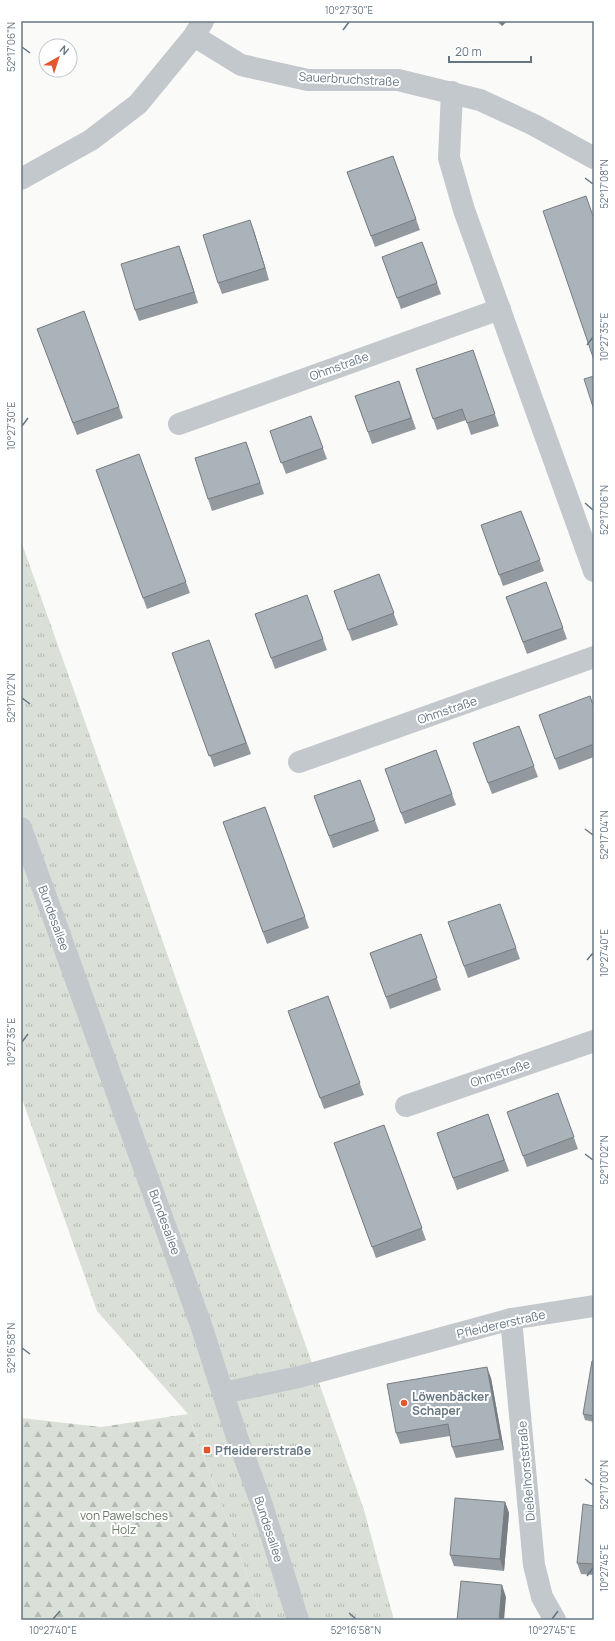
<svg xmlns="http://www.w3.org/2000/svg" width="615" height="1641" font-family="Manrope,sans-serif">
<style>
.grass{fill:url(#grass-tufts)}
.forest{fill:url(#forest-firs)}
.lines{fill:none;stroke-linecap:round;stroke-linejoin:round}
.minor{stroke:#c3c8cc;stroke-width:22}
.wall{fill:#929a9f}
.shaded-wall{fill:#777d82}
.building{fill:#aab3b9;stroke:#777d82}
.ticks{fill:none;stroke:#657683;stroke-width:1.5}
.poi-dot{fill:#e4572e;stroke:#fff;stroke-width:1.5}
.labels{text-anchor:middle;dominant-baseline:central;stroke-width:4;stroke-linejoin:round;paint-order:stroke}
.street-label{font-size:12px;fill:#657683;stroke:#fff}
.poi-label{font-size:12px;font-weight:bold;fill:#657683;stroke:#fff;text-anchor:start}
.park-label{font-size:12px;fill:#687a64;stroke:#fff}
.neatline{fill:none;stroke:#657683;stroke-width:1.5}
.ticks-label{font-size:10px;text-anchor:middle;fill:#657683}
</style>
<defs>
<pattern id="grass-tufts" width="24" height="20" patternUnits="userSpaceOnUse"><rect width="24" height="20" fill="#dadfd7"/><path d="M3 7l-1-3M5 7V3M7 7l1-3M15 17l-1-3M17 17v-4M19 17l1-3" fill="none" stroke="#b4b9b4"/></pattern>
<pattern id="forest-firs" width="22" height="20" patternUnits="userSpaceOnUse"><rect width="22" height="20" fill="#dadfd7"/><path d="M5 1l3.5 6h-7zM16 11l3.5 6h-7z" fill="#b4b9b4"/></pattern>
</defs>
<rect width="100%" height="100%" fill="#fafaf8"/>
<polygon class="grass" points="21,541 364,1510 394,1620 263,1620 188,1414 97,1311 21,1096"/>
<polygon class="forest" points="188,1414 263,1620 21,1620 21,1418 101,1427"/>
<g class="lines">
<g class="minor">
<polyline points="194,36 241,65 308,80 398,80 480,100 534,125 594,158"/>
<polyline points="452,92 449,158 464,210 594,571"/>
<polyline points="21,179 91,140 138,104 194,36 203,21"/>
<polyline points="179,424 500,309"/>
<polyline points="299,762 594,657"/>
<polyline points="21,828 201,1325 237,1437 261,1502 298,1620"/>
<polyline points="406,1106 594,1041"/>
<polyline points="511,1319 534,1565 542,1597 555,1620"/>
<polyline points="223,1393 299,1377 511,1319 594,1306"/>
</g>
</g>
<g class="wall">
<polygon points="496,21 507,21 502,26"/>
<polygon points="393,156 420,230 375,247 347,172"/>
<polygon points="254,231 269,280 222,294 218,283"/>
<polygon points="422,242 441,294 401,309 382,257"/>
<polygon points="183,257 198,303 139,321 135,310"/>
<polygon points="84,311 123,418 77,435 37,329"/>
<polygon points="473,350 499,426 471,435 466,420 437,430 416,369"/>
<polygon points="399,381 416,429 372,444 355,396"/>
<polygon points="311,416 327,459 286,474 270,431"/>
<polygon points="246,442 264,494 212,511 208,499"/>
<polygon points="139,454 190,593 147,609 96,470"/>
<polygon points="521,511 544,571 503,586 481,525"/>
<polygon points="379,574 398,625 352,641 334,591"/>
<polygon points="546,582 567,639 527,654 506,597"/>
<polygon points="307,595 327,650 275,669 255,614"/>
<polygon points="209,640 251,754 214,767 172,653"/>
<polygon points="594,708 594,757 559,770 539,715"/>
<polygon points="519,726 538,777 492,794 473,743"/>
<polygon points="436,750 456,805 405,824 385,769"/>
<polygon points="360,780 379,831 333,848 314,796"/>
<polygon points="265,807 309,928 267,944 223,822"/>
<polygon points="500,904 520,959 468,978 448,922"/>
<polygon points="421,934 441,990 390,1009 370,953"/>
<polygon points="328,996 364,1095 324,1109 288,1011"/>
<polygon points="558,1093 578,1149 527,1167 507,1112"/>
<polygon points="488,1114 509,1171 457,1190 437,1133"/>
<polygon points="384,1125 426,1240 376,1258 334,1143"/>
<polygon points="594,1362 594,1422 585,1420 583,1414"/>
<polygon points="491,1378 504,1450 456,1458 452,1447 450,1436 400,1444 396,1433"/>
<polygon points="505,1502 509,1513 504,1571 454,1566 450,1555"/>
<polygon points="594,1506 594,1575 581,1574 577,1563"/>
</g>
<g class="shaded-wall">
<polygon points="500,21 507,21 502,26"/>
<polygon points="250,220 254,231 269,280 265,268"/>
<polygon points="179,246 183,257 198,303 194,292"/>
<polygon points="246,442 250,453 264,494 260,483"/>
<polygon points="487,1367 491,1378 504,1450 500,1439"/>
<polygon points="505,1502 509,1513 504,1571 500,1559"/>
<polygon points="502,1585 506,1597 504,1620 499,1620"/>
</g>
<g class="building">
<polygon points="393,156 416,219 371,236 347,172"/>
<polygon points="586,196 594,219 594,360 543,211"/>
<polygon points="250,220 265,268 218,283 203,235"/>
<polygon points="422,242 437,283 397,298 382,257"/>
<polygon points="179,246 194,292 135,310 121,264"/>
<polygon points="84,311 119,407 73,423 37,329"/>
<polygon points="473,350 495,414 467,423 462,409 433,419 416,369"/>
<polygon points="594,376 594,410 584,379"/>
<polygon points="399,381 411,418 368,432 355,396"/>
<polygon points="311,416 323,448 281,463 270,431"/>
<polygon points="246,442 260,483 208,499 195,458"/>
<polygon points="139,454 186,582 143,598 96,470"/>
<polygon points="521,511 540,560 499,575 481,525"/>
<polygon points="379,574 394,613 348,630 334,591"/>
<polygon points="546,582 563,628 523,642 506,597"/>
<polygon points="307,595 323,639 271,658 255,614"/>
<polygon points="209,640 246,743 209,756 172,653"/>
<polygon points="590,696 594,708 594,744 555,759 539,715"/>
<polygon points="519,726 534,766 488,783 473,743"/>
<polygon points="436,750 452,794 401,813 385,769"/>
<polygon points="360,780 375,820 329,836 314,796"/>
<polygon points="265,807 305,917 263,932 223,822"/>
<polygon points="500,904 516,948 464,966 448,922"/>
<polygon points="421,934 437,978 386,997 370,953"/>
<polygon points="328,996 360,1083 320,1098 288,1011"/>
<polygon points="558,1093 574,1137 523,1156 507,1112"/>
<polygon points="488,1114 504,1160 453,1178 437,1133"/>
<polygon points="384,1125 422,1228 372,1247 334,1143"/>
<polygon points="592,1361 594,1362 594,1416 583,1414"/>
<polygon points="487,1367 500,1439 452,1447 448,1424 396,1433 387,1384"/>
<polygon points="455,1498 505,1502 500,1559 450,1555"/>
<polygon points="583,1504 594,1506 594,1564 577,1563"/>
<polygon points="461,1581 502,1585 499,1620 457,1620"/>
</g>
<path class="ticks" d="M 343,30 L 349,22M 22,47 L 30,53M 585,178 L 593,184M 587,345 L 593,337M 22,426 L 28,418M 585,503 L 593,510M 22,698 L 30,704M 585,829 L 593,835M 587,960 L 593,953M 22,1042 L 28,1034M 585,1154 L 593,1160M 22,1348 L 30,1354M 585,1479 L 593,1485M 587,1576 L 593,1568M 349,1613 L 356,1619M 53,1619 L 60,1611M 552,1619 L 558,1611"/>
<g class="poi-dot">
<circle cx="404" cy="1403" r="4"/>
<rect x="203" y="1446" width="8" height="8" rx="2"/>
</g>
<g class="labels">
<g class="street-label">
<text transform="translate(349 79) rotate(3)">Sauerbruchstraße</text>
<text transform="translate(339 366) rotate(-20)">Ohmstraße</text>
<text transform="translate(447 710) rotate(-19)">Ohmstraße</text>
<text transform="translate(54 918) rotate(70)">Bundesallee</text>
<text transform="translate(500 1073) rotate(-19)">Ohmstraße</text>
<text transform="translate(165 1222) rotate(70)">Bundesallee</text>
<text transform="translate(501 1324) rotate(-13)">Pfleidererstraße</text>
<text transform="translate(526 1471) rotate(-95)">Dießelhorststraße</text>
<text transform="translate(269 1529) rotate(72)">Bundesallee</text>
</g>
<g class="poi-label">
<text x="412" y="1396">Löwenbäcker<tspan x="412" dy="14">Schaper</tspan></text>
<text x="215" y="1450">Pfleidererstraße</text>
</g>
<g class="park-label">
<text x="124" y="1515">von Pawelsches<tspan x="124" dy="14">Holz</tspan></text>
</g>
</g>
<rect width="615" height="1641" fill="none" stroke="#ffffff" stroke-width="44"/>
<g transform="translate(58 58) rotate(39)"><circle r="19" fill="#ffffff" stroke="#c1c8cd"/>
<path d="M0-3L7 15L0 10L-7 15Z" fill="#e4572e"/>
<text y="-6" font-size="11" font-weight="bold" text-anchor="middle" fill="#657683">N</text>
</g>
<path d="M449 56v6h82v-6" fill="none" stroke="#657683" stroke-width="2"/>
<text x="455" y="56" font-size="12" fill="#657683" stroke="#ffffff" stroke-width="3" paint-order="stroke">20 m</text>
<rect x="22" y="22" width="571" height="1597" class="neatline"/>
<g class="ticks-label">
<text x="349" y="14">10°27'30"E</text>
<text transform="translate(11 47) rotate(-90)" y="4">52°17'06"N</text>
<text transform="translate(604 184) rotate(-90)" y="4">52°17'08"N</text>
<text transform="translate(604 337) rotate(-90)" y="4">10°27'35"E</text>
<text transform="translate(11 426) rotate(-90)" y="4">10°27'30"E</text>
<text transform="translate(604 510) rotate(-90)" y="4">52°17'06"N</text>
<text transform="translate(11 698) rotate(-90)" y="4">52°17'02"N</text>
<text transform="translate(604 835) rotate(-90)" y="4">52°17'04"N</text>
<text transform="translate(604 953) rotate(-90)" y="4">10°27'40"E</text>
<text transform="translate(11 1042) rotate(-90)" y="4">10°27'35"E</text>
<text transform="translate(604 1160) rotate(-90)" y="4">52°17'02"N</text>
<text transform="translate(11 1348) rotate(-90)" y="4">52°16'58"N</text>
<text transform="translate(604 1485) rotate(-90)" y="4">52°17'00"N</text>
<text transform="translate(604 1568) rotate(-90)" y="4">10°27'45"E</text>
<text x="53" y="1634">10°27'40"E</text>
<text x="356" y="1634">52°16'58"N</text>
<text x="552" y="1634">10°27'45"E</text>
</g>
</svg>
